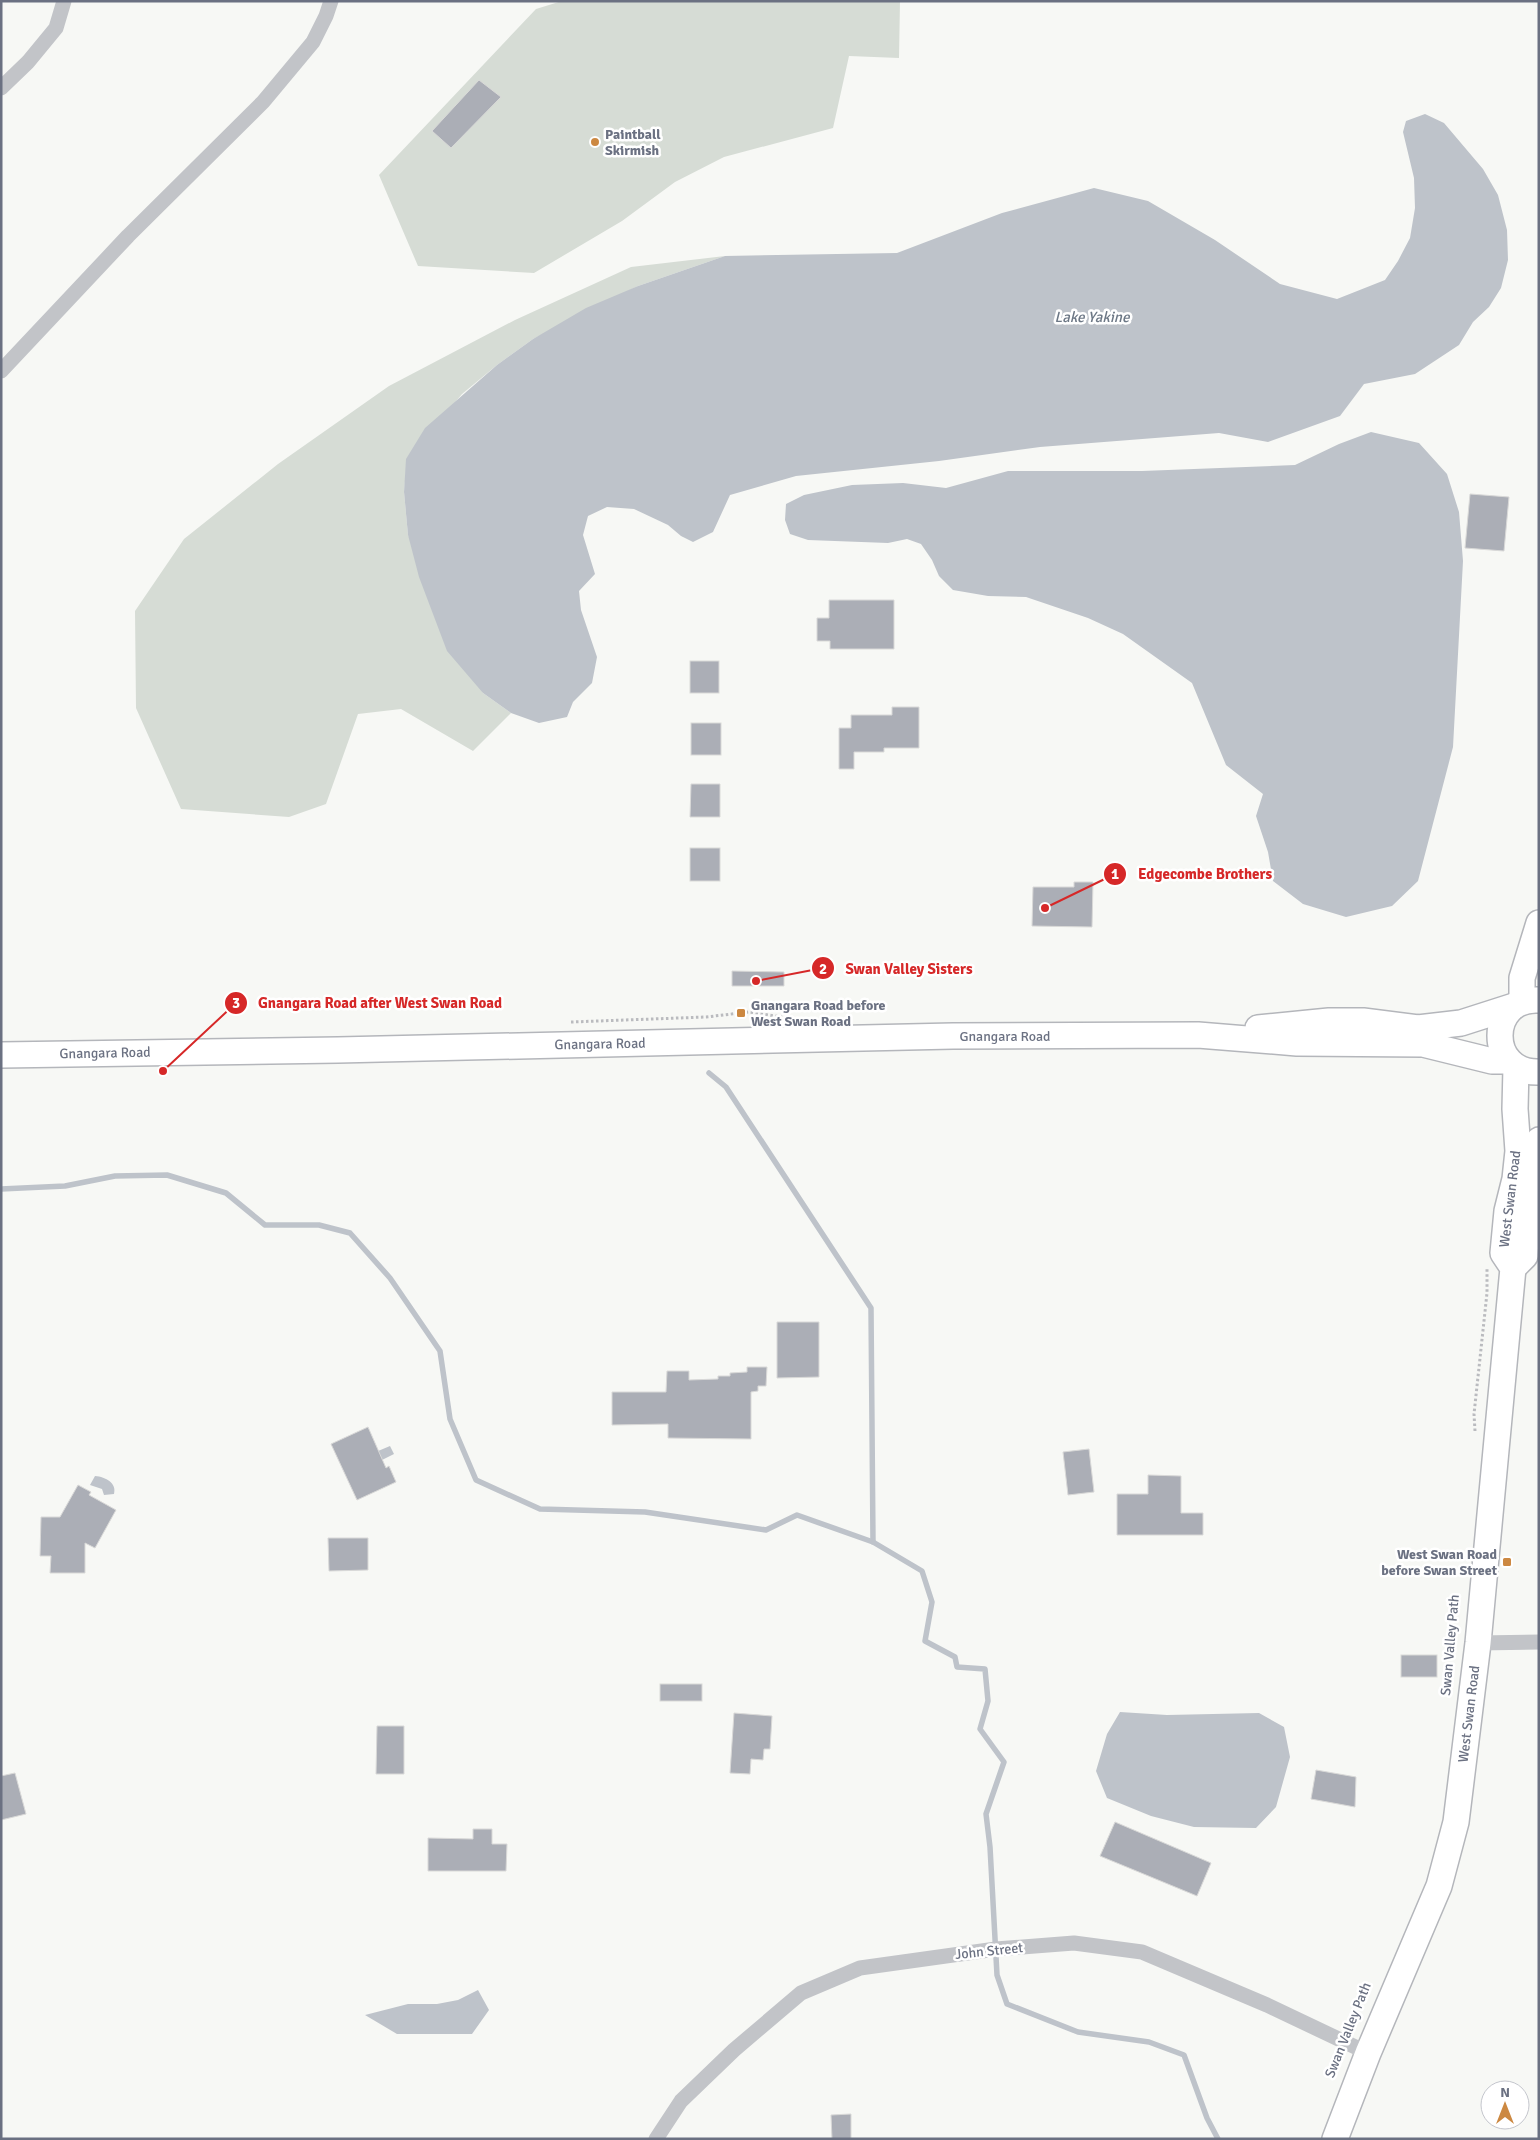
<svg xmlns="http://www.w3.org/2000/svg" width="1540" height="2140" font-family="Signika,sans-serif">
<style>
.green{fill:#d6dcd5}
.water{fill:#bec3ca}
.lines{fill:none;stroke-linecap:round;stroke-linejoin:round}
.stream{stroke:#bec3ca;stroke-width:5.5}
.building{fill:#abaeb6;stroke:#d9d9d8}
.primary-casing{stroke:#b4b6bb;stroke-width:28}
.path{stroke:#babbbf;stroke-width:3;stroke-dasharray:2.5 2.5;stroke-linecap:butt}
.minor{stroke:#c2c4c8;stroke-width:15}
.primary{stroke:#fff;stroke-width:25}
.poi-dot{fill:#cc8841;stroke:#fff;stroke-width:2}
.labels{text-anchor:middle;dominant-baseline:central;stroke-width:5;stroke-linejoin:round;paint-order:stroke}
.poi-label{font-size:14px;font-weight:bold;fill:#6b7182;stroke:#fff;text-anchor:start}
.street-label{font-size:14px;fill:#6b7182;stroke:#fff}
.water-label{font-size:15px;font-style:italic;fill:#6c7785;stroke:#fff}
.leader{fill:none;stroke:#d62828;stroke-width:2}
.callout-dot{fill:#d62828;stroke:#fff;stroke-width:2}
.mark-label{font-size:15px;text-anchor:middle;font-weight:bold;fill:#fff}
.callout-label{font-size:15px;text-anchor:middle;font-weight:bold;fill:#d62828;stroke:#fff;stroke-width:5;stroke-linejoin:round;paint-order:stroke}
</style>
<rect width="100%" height="100%" fill="#f7f8f5"/>
<g class="green">
<polygon points="562,1 900,1 899,58 849,56 833,128 724,157 675,182 622,221 534,273 418,266 379,175 536,9"/>
<polygon points="725,256 638,286 533,339 497,365 462,394 407,459 404,492 408,535 483,693 511,713 473,751 401,709 358,714 326,804 289,817 181,809 136,708 135,611 184,539 278,464 389,386 515,320 631,267"/>
</g>
<g class="water">
<polygon points="1425,114 1444,123 1483,169 1498,195 1507,230 1508,260 1501,288 1489,307 1473,322 1459,345 1415,374 1364,384 1340,416 1268,442 1219,433 1040,447 939,461 796,476 730,495 713,532 693,542 681,536 668,525 634,509 607,507 588,516 583,535 595,574 579,591 581,610 597,657 592,683 573,702 567,717 539,723 511,713 483,693 447,651 419,577 408,535 404,492 406,459 425,428 497,365 533,339 586,308 638,286 725,256 897,253 1002,213 1094,188 1148,201 1215,240 1280,284 1337,299 1385,280 1398,261 1410,238 1415,208 1414,178 1403,132 1406,121"/>
<polygon points="1371,432 1419,443 1447,474 1459,512 1463,561 1453,747 1418,881 1392,906 1346,917 1303,904 1273,881 1268,852 1256,816 1263,794 1226,765 1192,683 1123,634 1088,618 1026,597 988,596 953,590 939,576 932,560 921,544 907,539 888,543 808,540 790,534 785,520 786,504 804,495 852,485 903,483 946,488 1008,471 1142,471 1295,465 1339,444"/>
<polygon points="390,1446 394,1454 376,1463 371,1454"/>
<path d="M 95,1476 C 106,1477 117,1483 114,1494 L 104,1495 L 102,1489 L 90,1485 Z"/>
<polygon points="1120,1712 1167,1715 1259,1713 1284,1727 1290,1757 1276,1807 1256,1828 1194,1827 1151,1816 1107,1798 1096,1771 1107,1734"/>
<polygon points="478,1990 489,2010 472,2034 397,2034 365,2015 408,2004 437,2004 458,2000"/>
</g>
<g class="lines">
<g class="stream">
<polyline points="709,1073 726,1087 871,1308 873,1542"/>
<polyline points="1,1189 65,1186 115,1176 167,1175 226,1193 265,1225 319,1225 350,1233 390,1278 440,1351 450,1419 476,1480 540,1509 645,1512 766,1530 797,1515 873,1542 922,1571 932,1602 925,1641 955,1657 957,1667 985,1669 988,1701 980,1729 1004,1762 986,1814 990,1847 997,1975 1007,2004 1078,2032 1149,2042 1184,2055 1207,2118 1218,2139"/>
</g>
</g>
<g class="building">
<polygon points="479,80 501,97 451,148 432,131"/>
<polygon points="1470,494 1509,497 1504,551 1465,548"/>
<polygon points="829,600 894,600 894,649 830,649 830,641 817,641 817,618 829,618"/>
<rect x="690" y="661" width="29" height="32"/>
<polygon points="892,707 919,707 919,748 884,748 884,752 854,752 854,769 839,769 839,728 851,728 851,715 892,715"/>
<rect x="691" y="723" width="30" height="32"/>
<polygon points="691,784 720,784 720,817 690,817"/>
<rect x="690" y="848" width="30" height="33"/>
<polygon points="1074,882 1093,882 1092,927 1032,926 1033,887 1074,887"/>
<polygon points="732,971 784,972 784,986 732,986"/>
<polygon points="777,1322 819,1322 819,1377 777,1378"/>
<polygon points="747,1367 767,1367 766,1386 758,1386 758,1391 751,1392 751,1439 668,1438 668,1424 612,1425 612,1392 666,1392 667,1371 689,1371 689,1380 718,1379 718,1376 730,1376 730,1373 747,1372"/>
<polygon points="368,1427 386,1468 389,1466 396,1482 357,1500 331,1444"/>
<polygon points="1089,1449 1094,1492 1068,1495 1063,1452"/>
<polygon points="1148,1475 1181,1476 1181,1513 1203,1513 1203,1535 1117,1535 1117,1494 1148,1494"/>
<polygon points="78,1485 91,1492 89,1495 116,1510 95,1548 85,1543 85,1573 50,1573 51,1556 40,1556 41,1517 60,1517"/>
<polygon points="328,1538 368,1538 368,1570 329,1571"/>
<rect x="1401" y="1655" width="36" height="22"/>
<rect x="660" y="1684" width="42" height="17"/>
<polygon points="734,1713 772,1716 770,1749 764,1749 763,1760 751,1759 750,1774 730,1773"/>
<polygon points="377,1726 404,1726 404,1774 376,1774"/>
<polygon points="1316,1770 1356,1777 1355,1807 1311,1799"/>
<polygon points="15,1773 26,1814 1,1820 1,1776"/>
<polygon points="1115,1822 1211,1863 1197,1896 1100,1856"/>
<polygon points="473,1829 492,1829 492,1844 507,1844 506,1871 428,1871 428,1838 473,1839"/>
<polygon points="851,2114 851,2139 832,2139 831,2115"/>
</g>
<g class="lines">
<g class="primary-casing">
<g id="primary">
<path d="M 1539,1000 C 1487,997 1487,1074 1539,1072"/>
<polyline points="1522,1002 1522,978 1539,923"/>
<polyline points="1258,1028 1329,1021 1363,1021 1418,1028 1461,1023 1514,1006"/>
<polyline points="1,1055 338,1050 953,1036 1198,1035 1297,1043 1423,1044 1492,1061 1509,1061"/>
<polyline points="1513,1268 1525,1256 1529,1191 1539,1140"/>
<polyline points="1335,2139 1368,2053 1439,1886 1456,1822 1478,1643 1513,1268 1503,1253 1507,1211 1515,1179 1518,1151 1515,1109 1516,1067"/>
</g>
</g>
<g class="path">
<polyline points="571,1022 706,1017 749,1012 782,1017"/>
<polyline points="1475,1431 1474,1414 1487,1293 1487,1268"/>
</g>
<g class="minor">
<polyline points="1,88 28,62 56,28 64,1"/>
<polyline points="1,371 128,236 263,102 313,42 326,16 331,1"/>
<polyline points="1478,1643 1539,1642"/>
<polyline points="656,2139 681,2101 734,2050 801,1993 860,1968 996,1949 1074,1943 1142,1952 1267,2005 1368,2053"/>
</g>
<use href="#primary" class="primary"/>
</g>
<g class="poi-dot">
<circle cx="595" cy="142" r="5"/>
<rect x="736" y="1008" width="10" height="10" rx="2.5"/>
<rect x="1502" y="1557" width="10" height="10" rx="2.5"/>
</g>
<g class="labels">
<g class="poi-label">
<text x="605" y="134">Paintball<tspan x="605" dy="16">Skirmish</tspan></text>
<text x="751" y="1005">Gnangara Road before<tspan x="751" dy="16">West Swan Road</tspan></text>
<text x="1497" y="1554" text-anchor="end">West Swan Road<tspan x="1497" dy="16">before Swan Street</tspan></text>
</g>
<g class="street-label">
<text x="1005" y="1036">Gnangara Road</text>
<text transform="translate(600 1044) rotate(-1)">Gnangara Road</text>
<text transform="translate(105 1053) rotate(-1)">Gnangara Road</text>
<text transform="translate(1510 1199) rotate(-83)">West Swan Road</text>
<text transform="translate(1450 1645) rotate(-85)">Swan Valley Path</text>
<text transform="translate(1469 1714) rotate(-83)">West Swan Road</text>
<text transform="translate(989 1951) rotate(-6)">John Street</text>
<text transform="translate(1348 2030) rotate(-68)">Swan Valley Path</text>
</g>
<g class="water-label">
<text x="1092" y="317">Lake Yakine</text>
</g>
</g>
<path class="leader" d="M1045 908L1115 874M756 981L823 968M163 1071L236 1003"/>
<g class="callout-dot">
<circle cx="1045" cy="908" r="5"/>
<circle cx="756" cy="981" r="5"/>
<circle cx="163" cy="1071" r="5"/>
<circle cx="1115" cy="874" r="12"/>
<circle cx="823" cy="968" r="12"/>
<circle cx="236" cy="1003" r="12"/>
</g>
<g class="mark-label">
<text x="1115" y="879">1</text>
<text x="823" y="974">2</text>
<text x="236" y="1008">3</text>
</g>
<g class="callout-label">
<text x="1205" y="879">Edgecombe Brothers</text>
<text x="909" y="974">Swan Valley Sisters</text>
<text x="380" y="1008">Gnangara Road after West Swan Road</text>
</g>
<rect width="1540" height="2140" fill="none" stroke="#6b7182" stroke-width="5"/>
<g transform="translate(1505 2105)"><circle r="24" fill="#ffffff" stroke="#c4c6cd"/>
<path d="M0-4L9 19L0 12L-9 19Z" fill="#cc8841"/>
<text y="-8" font-size="14" font-weight="bold" text-anchor="middle" fill="#6b7182">N</text>
</g>
</svg>
